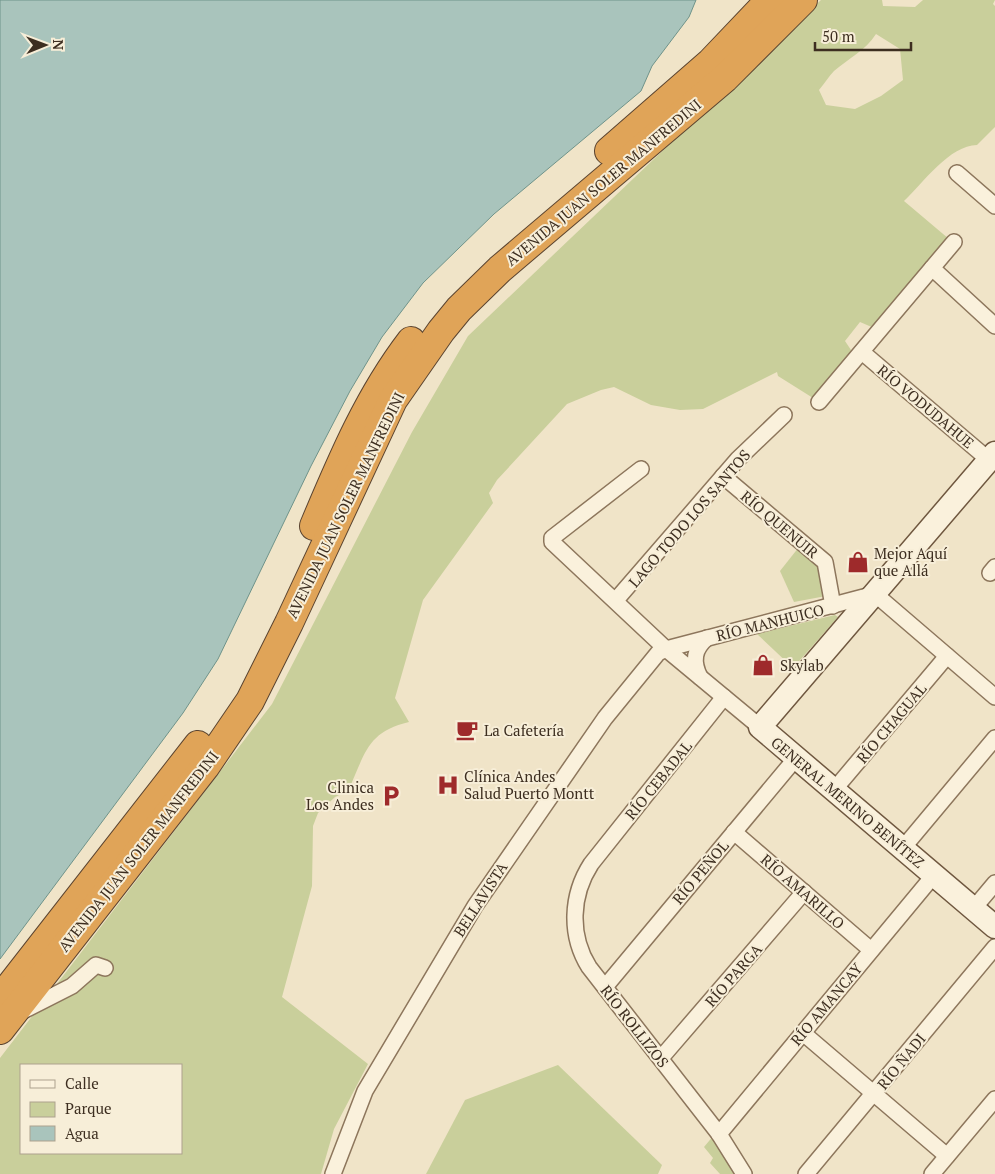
<svg xmlns="http://www.w3.org/2000/svg" width="995" height="1174" font-family="'PT Serif',serif">
<style>
.green{fill:#c9cf9b;fill-rule:evenodd}
.water{fill:#a9c4bc;stroke:#6f938a}
.lines{fill:none;stroke-linecap:round;stroke-linejoin:round}
.street-casing{stroke:#8d765c;stroke-width:18}
.secondary-casing{stroke:#6f573f;stroke-width:25}
.highway-casing{stroke:#5b4430;stroke-width:30}
.street{stroke:#faf1dc;stroke-width:15}
.secondary{stroke:#faf1dc;stroke-width:22}
.highway{stroke:#e0a458;stroke-width:28}
.labels{text-anchor:middle;dominant-baseline:central;stroke-width:4;stroke-linejoin:round;paint-order:stroke}
.street-label{font-size:15px;fill:#3d2e20;stroke:#f7eed8}
.poi-label{font-size:15px;fill:#3d2e20;stroke:#f7eed8;text-anchor:start}
</style>
<rect width="100%" height="100%" fill="#f0e4c8"/>
<g class="green">
<path d="M 821,0 L 882,0 L 883,6 L 915,7 L 923,0 L 995,0 L 993,4 L 995,6 L 995,127 L 977,145 C 950,145 923,183 904,201 L 949,239 L 874,328 L 860,322 L 845,341 L 853,353 L 813,398 L 778,376 L 777,372 L 703,409 L 680,410 L 651,405 L 614,387 L 601,390 L 567,404 L 497,480 L 489,493 L 493,503 L 423,600 L 395,698 L 409,722 C 366,732 365,755 348,791 L 335,797 L 318,813 L 313,826 L 312,886 L 282,997 L 368,1064 L 334,1129 L 321,1174 L 0,1174 L 0,1058 L 272,704 L 412,432 L 468,336 ZM 876,34 L 900,49 L 903,80 L 881,96 L 855,109 L 826,105 L 819,90 C 824,84 829,76 834,71 C 849,58 865,51 876,34 ZM 21,1065 L 181,1065 L 181,1153 L 21,1153 Z"/>
<polygon points="799,547 819,563 826,596 794,602 780,571"/>
<polygon points="835,615 838,617 793,668 757,634"/>
<polygon points="558,1065 662,1165 658,1174 426,1174 465,1100"/>
<polygon points="714,1135 739,1174 720,1174 710,1163 713,1158 704,1147"/>
</g>
<polygon class="water" points="0,0 696,0 689,17 652,66 641,91 494,214 423,283 382,337 350,391 311,466 218,659 183,713 0,959"/>
<g class="lines">
<g class="street-casing">
<g id="street">
<polyline points="957,173 995,206"/>
<polyline points="932,268 995,326"/>
<polyline points="862,352 989,460"/>
<polyline points="819,402 954,242"/>
<polyline points="641,469 552,538 552,542 666,649 760,727"/>
<polyline points="723,476 825,562 833,606"/>
<polyline points="990,573 995,567"/>
<polyline points="616,600 738,459 784,415"/>
<path d="M 700,677 C 692,661 694,649 707,638"/>
<path d="M 724,697 L 591,864 C 571,895 569,935 589,967 L 719,1134 L 744,1174"/>
<polyline points="834,790 947,656"/>
<polyline points="734,832 871,950"/>
<polyline points="903,848 995,738"/>
<polyline points="974,908 995,883"/>
<polyline points="605,987 796,758"/>
<polyline points="19,1013 72,986 96,965 105,968"/>
<polyline points="803,1033 947,1156"/>
<polyline points="661,1058 804,892"/>
<polyline points="719,1134 934,875"/>
<polyline points="333,1174 365,1091 475,906 605,718 658,653 666,649 875,594 995,697"/>
<polyline points="806,1174 995,947"/>
<polyline points="932,1174 995,1099"/>
</g>
</g>
<g class="secondary-casing">
<polyline id="secondary" points="995,453 760,727 995,927"/>
</g>
<g class="highway-casing">
<g id="highway">
<polyline points="609,151 711,62 770,0"/>
<path d="M 314,526 C 341,462 368,397 411,341"/>
<polyline points="0,999 198,745"/>
<polyline points="0,1030 205,767 250,701 289,623 393,400 441,331 459,309 500,269 725,78 803,0"/>
</g>
</g>
<use href="#street" class="street"/>
<use href="#secondary" class="secondary"/>
<use href="#highway" class="highway"/>
</g>
<defs>
<g id="shop-bare" transform="scale(1.725)"><path d="M-5-2.5h2.3a2.7 3.5 0 0 1 5.4 0H5L5.5 6h-11ZM-1.5-2.5h3a1.5 2.3 0 0 0-3 0Z" fill="#9e2a2b" stroke="#f7eed8" stroke-width="2.5" paint-order="stroke"/></g>
<g id="cafe-bare" transform="scale(1.725)"><path d="M-5.5-4.5H6V0H3Q3 3.5 0 3.5H-2.5Q-5.5 3.5-5.5 0ZM3-3.2v2h1.7v-2ZM-6 4.5H4V6H-6Z" fill="#9e2a2b" stroke="#f7eed8" stroke-width="2.5" paint-order="stroke"/></g>
<g id="hospital-bare" transform="scale(1.725)"><path d="M-5-5h3v3.5h4V-5h3V5h-3V1.5h-4V5h-3Z" fill="#9e2a2b" stroke="#f7eed8" stroke-width="2.5" paint-order="stroke"/></g>
<g id="parking-bare" transform="scale(1.725)"><path d="M-3.5-5.5H1a3.5 3.5 0 0 1 0 7H-1V5.5H-3.5ZM-1-3.4V-.6H.8a1.4 1.4 0 0 0 0-2.8Z" fill="#9e2a2b" stroke="#f7eed8" stroke-width="2.5" paint-order="stroke"/></g>
</defs>
<g fill-rule="evenodd">
<use href="#shop-bare" x="858" y="562"/>
<use href="#shop-bare" x="763" y="665"/>
<use href="#cafe-bare" x="467" y="730"/>
<use href="#hospital-bare" x="448" y="785"/>
<use href="#parking-bare" x="391" y="796"/>
</g>
<g class="labels">
<g class="street-label">
<text transform="translate(603 182) rotate(-40)">AVENIDA JUAN SOLER MANFREDINI</text>
<text transform="translate(926 406) rotate(40)">RÍO VODUDAHUE</text>
<text transform="translate(345 505) rotate(-64)">AVENIDA JUAN SOLER MANFREDINI</text>
<text transform="translate(689 518) rotate(-49)">LAGO TODO LOS SANTOS</text>
<text transform="translate(780 524) rotate(40)">RÍO QUENUIR</text>
<text transform="translate(770 622) rotate(-14)">RÍO MANHUICO</text>
<text transform="translate(891 723) rotate(-50)">RÍO CHAGUAL</text>
<text transform="translate(658 780) rotate(-51)">RÍO CEBADAL</text>
<text transform="translate(848 802) rotate(40)">GENERAL MERINO BENÍTEZ</text>
<text transform="translate(138 851) rotate(-52)">AVENIDA JUAN SOLER MANFREDINI</text>
<text transform="translate(700 872) rotate(-50)">RÍO PEÑOL</text>
<text transform="translate(803 891) rotate(41)">RÍO AMARILLO</text>
<text transform="translate(480 899) rotate(-57)">BELLAVISTA</text>
<text transform="translate(733 975) rotate(-49)">RÍO PARGA</text>
<text transform="translate(826 1004) rotate(-50)">RÍO AMANCAY</text>
<text transform="translate(635 1026) rotate(52)">RÍO ROLLIZOS</text>
<text transform="translate(901 1061) rotate(-51)">RÍO ÑADI</text>
</g>
<g class="poi-label">
<text x="874" y="553">Mejor Aquí<tspan x="874" dy="17">que Allá</tspan></text>
<text x="780" y="665">Skylab</text>
<text x="484" y="730">La Cafetería</text>
<text x="464" y="776">Clínica Andes<tspan x="464" dy="17">Salud Puerto Montt</tspan></text>
<text x="374" y="787" text-anchor="end">Clinica<tspan x="374" dy="17">Los Andes</tspan></text>
</g>
</g>
<rect x="20" y="1064" width="162" height="90" fill="#f7eed8" stroke="#ada18e"/>
<rect x="30" y="1080" width="25" height="8" fill="#faf1dc" stroke="#ada18e"/>
<text x="65" y="1089" font-size="15" fill="#3d2e20">Calle</text>
<rect x="30" y="1102" width="25" height="15" fill="#c9cf9b" stroke="#ada18e"/>
<text x="65" y="1114" font-size="15" fill="#3d2e20">Parque</text>
<rect x="30" y="1126" width="25" height="15" fill="#a9c4bc" stroke="#ada18e"/>
<text x="65" y="1139" font-size="15" fill="#3d2e20">Agua</text>
<g transform="translate(45 45) rotate(89)" stroke="#f7eed8" stroke-width="4" paint-order="stroke">
<path d="M0-4L9 19L0 12L-9 19Z" fill="#3d2e20"/>
<text y="-8" font-size="14" font-weight="bold" text-anchor="middle" fill="#3d2e20">N</text>
</g>
<path d="M815 42v8h96v-8" fill="none" stroke="#3d2e20" stroke-width="2.5"/>
<text x="822" y="42" font-size="15" fill="#3d2e20" stroke="#f7eed8" stroke-width="4" paint-order="stroke">50 m</text>
</svg>
